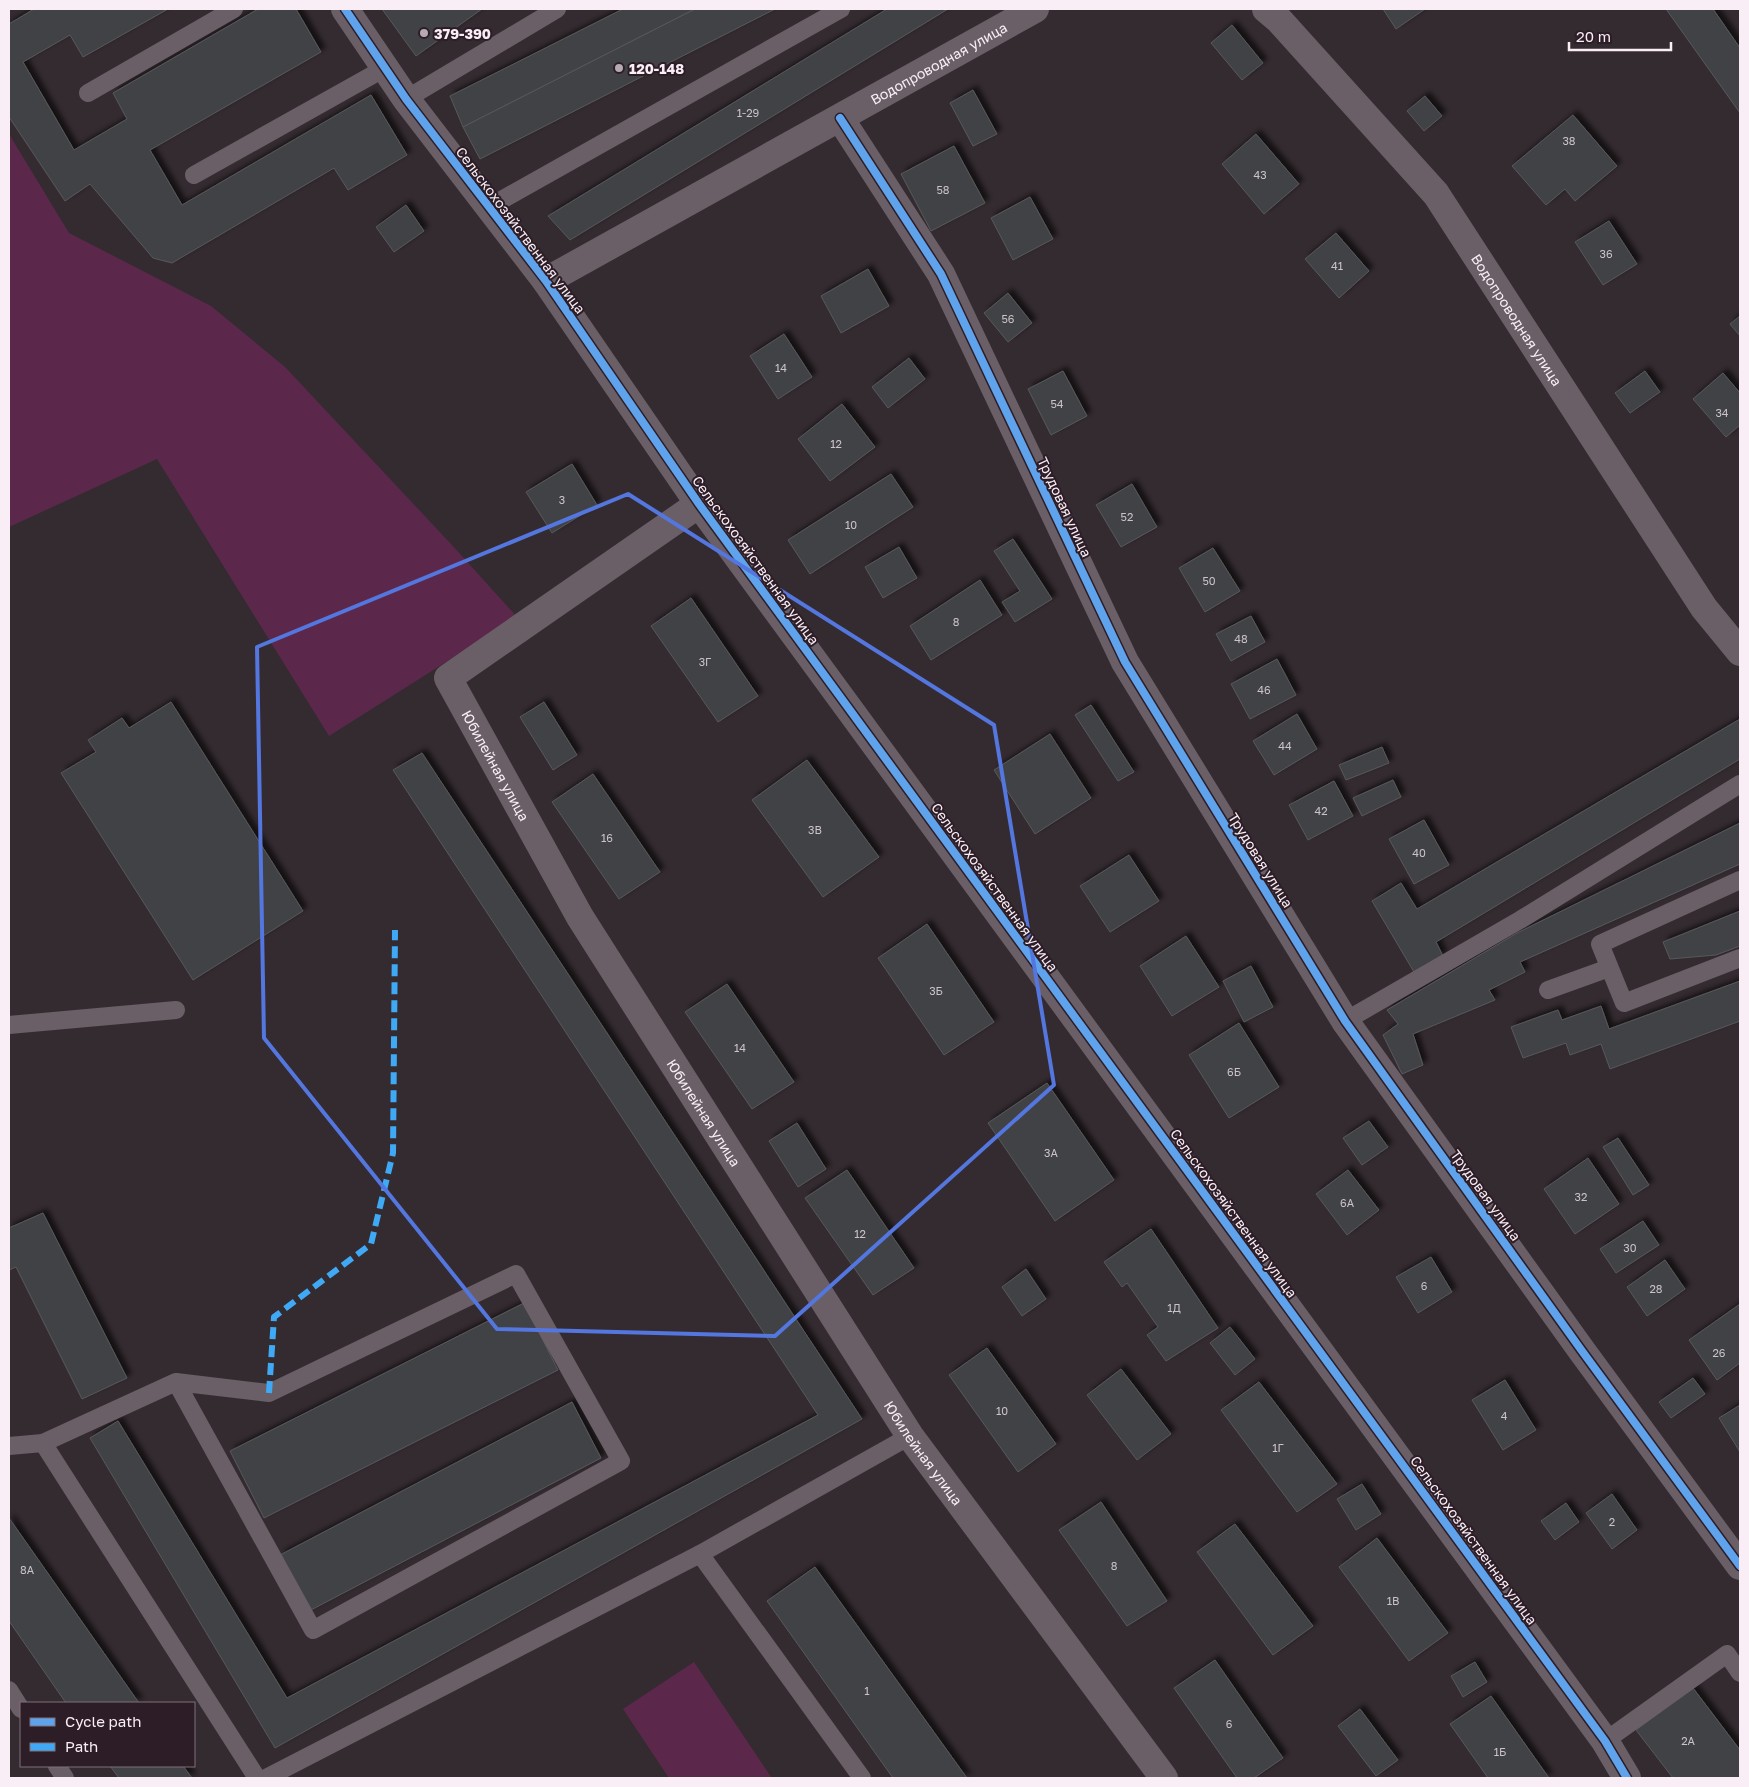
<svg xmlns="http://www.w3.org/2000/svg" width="1749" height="1787" font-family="'Golos Text',sans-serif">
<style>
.green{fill:#5b284b}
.building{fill:#404345;stroke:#58585a;filter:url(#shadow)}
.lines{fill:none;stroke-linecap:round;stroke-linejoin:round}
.lane{stroke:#6a5f66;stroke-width:18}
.street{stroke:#6a5f66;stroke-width:28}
.quiet{stroke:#3fa9f5;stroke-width:6;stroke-dasharray:12 6;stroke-linecap:butt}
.cycleway-casing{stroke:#2d1d27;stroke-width:11}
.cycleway{stroke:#60a3ed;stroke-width:8}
.marked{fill:none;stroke:#5476df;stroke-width:4;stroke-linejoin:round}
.poi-dot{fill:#b4aab0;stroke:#2d1d27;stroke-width:2}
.labels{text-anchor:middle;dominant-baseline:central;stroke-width:4;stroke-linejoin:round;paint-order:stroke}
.number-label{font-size:11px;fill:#cbc3c9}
.poi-label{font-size:14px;font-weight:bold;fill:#f9eef5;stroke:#2d1d27;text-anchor:start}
.street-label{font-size:14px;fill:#f9eef5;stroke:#2d1d27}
</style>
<defs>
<filter id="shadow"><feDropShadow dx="4.5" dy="-4.5" stdDeviation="2.5" flood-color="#0009"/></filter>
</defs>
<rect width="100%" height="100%" fill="#342b30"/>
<g class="green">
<polygon points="9,134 69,233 211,306 285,367 451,544 517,617 329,736 157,459 9,527"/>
<polygon points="694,1662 771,1777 770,1778 669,1778 623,1709"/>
</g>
<g class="building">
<polygon points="34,9 168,9 83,57 70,35 23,62 74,150 127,119 113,93 258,9 296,9 321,52 150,150 182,205 371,95 407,155 348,190 334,168 172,263 153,258 90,184 65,201 9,117 9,24"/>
<polygon points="382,9 482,9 416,56"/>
<polygon points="623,9 695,9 463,127 450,96"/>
<polygon points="695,9 775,9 480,159 463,127"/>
<polygon points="887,9 948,9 570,240 548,216"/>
<polygon points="1383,9 1425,9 1396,29"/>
<polygon points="1666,9 1713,9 1740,48 1740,113"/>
<polygon points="1232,25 1263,63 1242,80 1211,43"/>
<polygon points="973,90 997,134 973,146 950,103"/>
<polygon points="1425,96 1442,116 1424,131 1407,111"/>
<polygon points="1573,115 1617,166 1575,201 1565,189 1546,205 1512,166"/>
<polygon points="1256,134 1299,184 1264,214 1222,164"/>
<polygon points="954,146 985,203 931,231 901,174"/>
<polygon points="1030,197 1053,239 1013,260 991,218"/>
<polygon points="406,205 424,231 394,252 376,227"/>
<polygon points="1609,221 1637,264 1603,285 1575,242"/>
<polygon points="1336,233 1369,271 1339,298 1305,259"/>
<polygon points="868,269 889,306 841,333 821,296"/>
<polygon points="1008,293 1032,323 1008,342 984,313"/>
<polygon points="1740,316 1740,336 1730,324"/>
<polygon points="784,334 812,377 778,399 750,356"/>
<polygon points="909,358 925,379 888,408 872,387"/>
<polygon points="1063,371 1087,416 1051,435 1028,389"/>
<polygon points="1645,371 1660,392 1630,413 1615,393"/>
<polygon points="1723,373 1740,393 1740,425 1726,437 1693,399"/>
<polygon points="842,404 875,447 830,481 798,439"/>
<polygon points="572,464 597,505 552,533 526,492"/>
<polygon points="891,474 913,507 810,574 788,540"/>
<polygon points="1132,484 1157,527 1121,547 1096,505"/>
<polygon points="1013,539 1052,599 1015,622 1002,602 1020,591 994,551"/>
<polygon points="899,547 917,578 883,598 865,567"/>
<polygon points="1213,548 1240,591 1205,612 1179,568"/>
<polygon points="980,580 1002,615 931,660 910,626"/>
<polygon points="691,598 758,696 718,722 651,626"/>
<polygon points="1251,616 1265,642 1231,661 1216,634"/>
<polygon points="1277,659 1296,695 1250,719 1231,684"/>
<polygon points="171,702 303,911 193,980 61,773 96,752 88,740 122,718 129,728"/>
<polygon points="544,702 577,755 553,770 520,717"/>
<polygon points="1091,705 1134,772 1118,781 1075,715"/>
<polygon points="1297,714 1317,749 1274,775 1253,741"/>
<polygon points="1740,719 1740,759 1436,942 1443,956 1414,972 1372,901 1401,883 1417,909"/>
<polygon points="1050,734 1091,798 1035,834 994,770"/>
<polygon points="1382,747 1389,763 1346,780 1339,765"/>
<polygon points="422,753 862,1419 275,1748 90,1438 118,1421 287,1698 818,1415 393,770"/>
<polygon points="807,760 879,857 823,897 752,800"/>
<polygon points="593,774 660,872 619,899 552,802"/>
<polygon points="1393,780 1401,797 1362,816 1353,798"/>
<polygon points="1334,781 1353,816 1308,840 1289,805"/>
<polygon points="1424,820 1449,865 1414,884 1389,839"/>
<polygon points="1740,823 1740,864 1520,962 1525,972 1489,990 1495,1000 1413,1034 1423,1065 1402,1074 1383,1035 1398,1024 1387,1010 1517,933"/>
<polygon points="1129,855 1159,901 1110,932 1080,886"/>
<polygon points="1740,911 1740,946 1716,955 1670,959 1663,942"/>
<polygon points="927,924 994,1022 944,1055 878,958"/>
<polygon points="1186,936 1219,987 1172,1016 1140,966"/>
<polygon points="1251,966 1273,1007 1244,1022 1223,981"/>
<polygon points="1740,981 1740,1021 1610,1069 1601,1044 1570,1055 1566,1043 1523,1058 1511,1027 1558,1010 1562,1020 1601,1006 1609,1029"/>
<polygon points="727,984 794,1082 752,1109 685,1012"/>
<polygon points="1239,1023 1279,1087 1229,1118 1189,1055"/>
<polygon points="1047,1083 1114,1180 1055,1221 988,1123"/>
<polygon points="1369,1121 1388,1147 1362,1165 1343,1138"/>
<polygon points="797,1123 826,1169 798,1187 769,1141"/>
<polygon points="1618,1138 1649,1185 1633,1195 1603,1147"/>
<polygon points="1588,1158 1619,1204 1575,1234 1544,1189"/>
<polygon points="847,1170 914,1268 873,1295 805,1198"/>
<polygon points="1348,1170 1379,1210 1347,1235 1316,1194"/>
<polygon points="43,1213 127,1378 82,1399 16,1267 9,1270 9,1228"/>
<polygon points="1643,1221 1659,1245 1616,1273 1600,1249"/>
<polygon points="1151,1229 1218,1328 1166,1361 1147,1335 1158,1327 1127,1283 1122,1287 1104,1262"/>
<polygon points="1431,1257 1452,1292 1418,1313 1396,1277"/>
<polygon points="1665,1260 1685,1289 1647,1316 1627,1287"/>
<polygon points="1026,1269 1046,1299 1022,1316 1002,1287"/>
<polygon points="524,1303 558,1370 264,1518 230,1451"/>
<polygon points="1740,1304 1740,1363 1717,1380 1689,1340"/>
<polygon points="1230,1327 1255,1359 1235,1375 1210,1343"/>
<polygon points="987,1348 1056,1444 1018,1472 949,1375"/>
<polygon points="1121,1369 1171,1434 1137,1460 1087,1395"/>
<polygon points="1693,1378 1705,1394 1671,1418 1659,1402"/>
<polygon points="1505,1380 1536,1430 1503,1450 1472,1400"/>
<polygon points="1259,1382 1337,1484 1297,1512 1221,1410"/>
<polygon points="572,1402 601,1458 309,1611 280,1555"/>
<polygon points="1740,1405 1740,1452 1719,1418"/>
<polygon points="1362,1484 1381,1514 1356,1530 1337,1499"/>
<polygon points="1612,1494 1637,1530 1612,1549 1586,1513"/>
<polygon points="1101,1502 1167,1601 1127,1626 1059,1530"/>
<polygon points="1566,1503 1579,1522 1555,1540 1541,1521"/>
<polygon points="9,1518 139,1703 66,1703 9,1621"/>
<polygon points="1235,1524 1313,1626 1273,1655 1197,1552"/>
<polygon points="1377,1538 1448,1633 1409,1661 1339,1567"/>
<polygon points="815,1567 967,1778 893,1778 767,1601"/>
<polygon points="1215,1660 1283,1758 1254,1778 1237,1778 1174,1688"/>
<polygon points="1475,1662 1487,1682 1463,1697 1451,1676"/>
<polygon points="1693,1688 1740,1750 1740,1778 1673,1778 1636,1730"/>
<polygon points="1491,1696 1549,1778 1488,1778 1450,1724"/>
<polygon points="1360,1709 1398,1760 1376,1776 1338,1726"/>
<polygon points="110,1766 183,1766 192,1778 119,1778"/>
</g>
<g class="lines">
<g class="lane">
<polyline points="88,93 234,9"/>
<polyline points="406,99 557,9"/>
<polyline points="194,175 385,68"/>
<polyline points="489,207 841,9"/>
<polyline points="1740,880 1600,944 1624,1003 1740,958"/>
<polyline points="1548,990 1609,968"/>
<polyline points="1345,1021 1520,920 1740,784"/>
<polyline points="9,1025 176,1010"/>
<polyline points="43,1443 176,1382 269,1393 516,1274 621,1461 313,1630 176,1382"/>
<polyline points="9,1446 43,1443 257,1778"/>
<polyline points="700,1554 862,1778"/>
<polyline points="9,1690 21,1709"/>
<polyline points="1605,1741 1727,1654 1740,1673"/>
<polyline points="57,1766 65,1778"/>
<polyline points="266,1778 700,1554 910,1436"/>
</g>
<g class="street">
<polyline points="345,9 406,99 546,281 699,504 1605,1741 1627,1778"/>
<path id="s1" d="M 1266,9 L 1279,20 L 1436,194 L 1704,608 L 1740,652"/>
<polyline points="840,118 941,274 1125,662 1345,1021 1582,1351 1740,1566"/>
<path id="s2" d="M 546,281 L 1035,9"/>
<path id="s3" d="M 699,504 L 448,678 L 580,917 L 910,1436 L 1164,1778"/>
</g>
<polyline class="quiet" points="269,1393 274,1317 371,1244 393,1153 395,930"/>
<g class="cycleway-casing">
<g id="cycleway">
<polyline points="345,9 406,99 546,281 699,504 1605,1741 1627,1778"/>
<polyline points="840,118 941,274 1125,662 1345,1021 1582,1351 1740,1566"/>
</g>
</g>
<use href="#cycleway" class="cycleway"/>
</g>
<path class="marked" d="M 628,494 L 994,725 L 1054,1085 L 775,1336 L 497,1329 L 264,1038 L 257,647 Z"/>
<g class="poi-dot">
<circle cx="424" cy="33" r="5"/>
<circle cx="619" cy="68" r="5"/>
</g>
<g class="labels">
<g class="number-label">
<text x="748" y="112">1-29</text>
<text x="1569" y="140">38</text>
<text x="1260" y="174">43</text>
<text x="943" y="189">58</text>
<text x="1606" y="253">36</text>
<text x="1337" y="265">41</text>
<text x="1008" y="318">56</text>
<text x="781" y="367">14</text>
<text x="1057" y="403">54</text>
<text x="1722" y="412">34</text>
<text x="836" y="443">12</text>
<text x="562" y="499">3</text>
<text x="1127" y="516">52</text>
<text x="851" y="524">10</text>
<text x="1209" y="580">50</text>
<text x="956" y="621">8</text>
<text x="1241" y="638">48</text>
<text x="705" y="661">3Г</text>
<text x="1264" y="689">46</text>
<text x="1285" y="745">44</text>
<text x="1321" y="810">42</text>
<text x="815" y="829">3В</text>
<text x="607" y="837">16</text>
<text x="1419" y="852">40</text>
<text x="936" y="990">3Б</text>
<text x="740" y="1047">14</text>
<text x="1234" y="1071">6Б</text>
<text x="1051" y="1152">3А</text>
<text x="1581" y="1196">32</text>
<text x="1347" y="1202">6А</text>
<text x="860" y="1233">12</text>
<text x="1630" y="1247">30</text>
<text x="1424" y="1285">6</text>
<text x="1656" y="1288">28</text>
<text x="1174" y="1307">1Д</text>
<text x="1719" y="1352">26</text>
<text x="1002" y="1410">10</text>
<text x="1504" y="1415">4</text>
<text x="1278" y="1447">1Г</text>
<text x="1612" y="1521">2</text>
<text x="1114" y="1565">8</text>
<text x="27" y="1569">8А</text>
<text x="1393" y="1600">1В</text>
<text x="867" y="1690">1</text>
<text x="1229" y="1723">6</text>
<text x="1688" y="1740">2А</text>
<text x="1500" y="1751">1Б</text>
</g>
<g class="poi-label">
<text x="434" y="33">379-390</text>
<text x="629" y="68">120-148</text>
</g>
<g class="street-label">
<text stroke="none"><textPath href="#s2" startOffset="449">Водопроводная улица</textPath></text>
<text transform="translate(521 230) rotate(53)">Сельскохозяйственная улица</text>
<text stroke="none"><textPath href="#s1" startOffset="401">Водопроводная улица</textPath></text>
<text transform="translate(1065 507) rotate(65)">Трудовая улица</text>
<text transform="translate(756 560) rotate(54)">Сельскохозяйственная улица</text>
<text stroke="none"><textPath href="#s3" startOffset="405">Юбилейная улица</textPath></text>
<text transform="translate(1261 860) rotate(58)">Трудовая улица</text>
<text transform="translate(995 887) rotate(54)">Сельскохозяйственная улица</text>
<text stroke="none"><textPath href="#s3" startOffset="810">Юбилейная улица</textPath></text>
<text transform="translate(1486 1195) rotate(54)">Трудовая улица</text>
<text transform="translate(1234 1213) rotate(54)">Сельскохозяйственная улица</text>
<text stroke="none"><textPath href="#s3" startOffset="1215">Юбилейная улица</textPath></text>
<text transform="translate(1474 1540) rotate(54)">Сельскохозяйственная улица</text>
</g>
</g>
<rect width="1749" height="1787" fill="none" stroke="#f9eef5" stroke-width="20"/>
<rect x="20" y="1702" width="175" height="65" fill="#2d1d27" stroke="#7f7179"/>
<rect x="30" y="1718" width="25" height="8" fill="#60a3ed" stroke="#7f7179"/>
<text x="65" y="1727" font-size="15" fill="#f9eef5">Cycle path</text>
<rect x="30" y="1743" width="25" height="8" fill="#3fa9f5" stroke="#7f7179"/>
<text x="65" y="1752" font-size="15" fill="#f9eef5">Path</text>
<path d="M1569 42v8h102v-8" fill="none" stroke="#f9eef5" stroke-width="2.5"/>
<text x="1576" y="42" font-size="15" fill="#f9eef5" stroke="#2d1d27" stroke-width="4" paint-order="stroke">20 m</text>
</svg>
